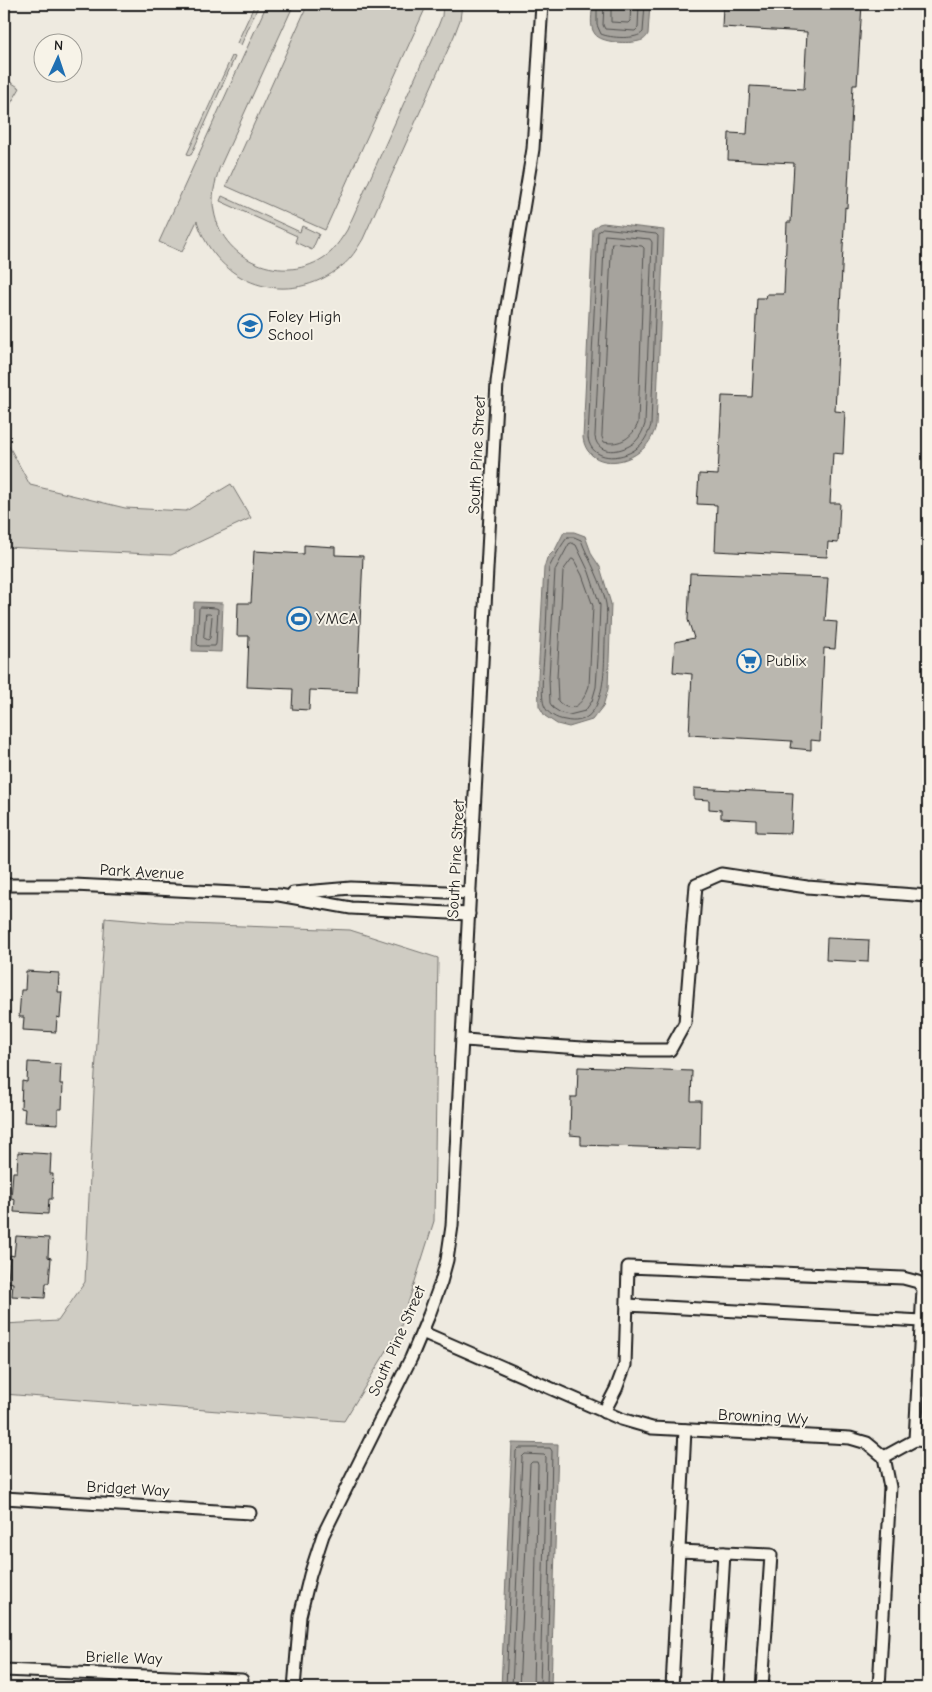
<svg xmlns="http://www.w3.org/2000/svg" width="932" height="1692" font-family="'Comic Neue',sans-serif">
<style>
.green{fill:#cfccc3;stroke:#767470}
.water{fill:#a6a39d;stroke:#6f6d69}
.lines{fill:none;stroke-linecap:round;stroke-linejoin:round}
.shore{stroke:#535250;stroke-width:1}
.building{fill:#bab7af;stroke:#1c1c1c}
.street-casing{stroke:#1c1c1c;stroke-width:15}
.street{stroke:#f7f3e8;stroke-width:11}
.labels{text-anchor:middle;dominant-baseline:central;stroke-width:4;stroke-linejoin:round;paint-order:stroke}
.poi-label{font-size:16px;fill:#1c1c1c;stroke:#f7f3e8;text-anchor:start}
.street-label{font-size:16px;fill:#1c1c1c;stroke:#f7f3e8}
</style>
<rect width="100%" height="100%" fill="#eeeae0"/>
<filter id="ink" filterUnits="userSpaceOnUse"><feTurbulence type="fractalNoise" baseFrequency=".02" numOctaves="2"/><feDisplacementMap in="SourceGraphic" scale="10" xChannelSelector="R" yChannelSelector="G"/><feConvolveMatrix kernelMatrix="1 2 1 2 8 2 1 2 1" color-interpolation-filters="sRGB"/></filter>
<g filter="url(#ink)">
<g class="green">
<polygon points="255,4 259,4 241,45 237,43"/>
<path d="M 267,4 L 294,4 L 219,169 C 215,183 211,197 214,211 C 223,264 290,288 331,252 C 337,245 342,238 347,230 L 437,29 L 442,16 L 443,4 L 462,4 L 460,20 L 454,36 L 363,239 C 357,249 351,259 342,266 C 288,310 217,285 197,221 L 182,252 L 159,242 Z"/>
<polygon points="308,4 414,4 425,9 325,230 226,186"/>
<polygon points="232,56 235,57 191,155 187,154"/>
<polygon points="4,78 20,88 4,115"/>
<polygon points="222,196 300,232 302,226 319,234 312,250 295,242 297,236 220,201"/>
<polygon points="4,437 30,485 125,508 186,511 231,484 251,518 171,555 4,547"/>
<polygon points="105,918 161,923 350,930 438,958 434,1221 400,1329 344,1421 4,1394 4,1324 58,1321 85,1282 94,1090"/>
</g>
<g class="water">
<path d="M 593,4 L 650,4 L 648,34 C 646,38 644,40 639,41 C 629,44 601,43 595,34 C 589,27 592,13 593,4 Z"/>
<path d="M 603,223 L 664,230 L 656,426 C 653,436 648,446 639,452 C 620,467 587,466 583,438 L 593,229 L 599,224 Z"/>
<polygon points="564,532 574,532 585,536 592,555 600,567 611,604 608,689 603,706 592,720 569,727 557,724 545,716 539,706 538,677 544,568 547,558 555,550"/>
<polygon points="194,602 223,603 221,652 192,651"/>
<polygon points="512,1443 558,1444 551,1688 501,1688"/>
</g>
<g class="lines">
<g class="shore">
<path d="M 597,4 L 597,25 L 601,34 C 610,38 637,40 643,32 L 645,4"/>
<polyline points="604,4 603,25 605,29 635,31 638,28 639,4"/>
<polyline points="611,4 611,22 628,23 630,21 631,4"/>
<path d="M 603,228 L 656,234 L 658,236 L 651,425 C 648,434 644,443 636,449 C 621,460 592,462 588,438 L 598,232 Z"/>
<path d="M 605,235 L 650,239 L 652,242 L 645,424 C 643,431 640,437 635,442 C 623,452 598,457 595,437 Z"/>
<path d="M 612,243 L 642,246 L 644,248 L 638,423 C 633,437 620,446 604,442 L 602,437 Z"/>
<path d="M 568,537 L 574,537 L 581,540 C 589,561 602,581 606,604 C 608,616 605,630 605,642 C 604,667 607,730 565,720 C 557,719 547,714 544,705 C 540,693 544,658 545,644 C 547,619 547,594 549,568 C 551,563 564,540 568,537 Z"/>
<polygon points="572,543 576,545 589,572 600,605 598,658 596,687 592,701 585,711 569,715 561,713 553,708 550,703 549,678 555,570 569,544"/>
<path d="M 572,559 L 574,560 L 582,575 L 593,606 L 589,686 C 584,701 573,717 558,701 L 557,678 L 563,571 Z"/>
<polygon points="201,607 216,608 218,609 216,644 215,646 199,646 197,644 199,609"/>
<polygon points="206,614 210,614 212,616 210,638 208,640 204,638"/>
<polyline points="506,1688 516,1451 519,1448 550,1448 552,1451 547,1688"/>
<polyline points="512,1688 522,1457 525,1454 544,1455 546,1457 540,1688"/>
<polyline points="519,1688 530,1464 532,1462 537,1462 538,1465 533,1688"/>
</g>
</g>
<g class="building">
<polygon points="742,4 862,4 857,85 853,85 847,208 845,207 835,411 845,412 843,454 833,453 830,503 840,503 838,543 828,542 827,557 715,551 717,505 697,504 699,474 718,475 722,396 752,397 757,298 766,298 767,294 784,294 787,222 791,222 794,163 728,160 729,133 747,134 750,86 804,89 807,32 722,27 723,6 742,8"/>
<polygon points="304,545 335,547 335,555 363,556 357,692 310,690 309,710 292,709 293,689 247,687 249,636 237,636 238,603 251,603 254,551 304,554"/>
<polygon points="690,573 828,578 825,621 837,622 835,649 824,648 820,741 811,740 811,750 791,748 792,741 689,735 692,674 673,672 675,642 694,638 688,620"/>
<polygon points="694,788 793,793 791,833 756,832 756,820 721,818 721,810 709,809 709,800 694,799"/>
<polygon points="827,938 869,940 868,962 826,960"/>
<polygon points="26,971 59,973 58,992 62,992 60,1018 57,1017 56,1032 23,1030 24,1017 19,1017 21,990 25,990"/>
<polygon points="28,1062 61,1064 60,1084 63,1084 62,1109 58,1109 58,1124 24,1122 25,1109 21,1108 22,1081 27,1082"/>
<polygon points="578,1067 692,1071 691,1101 701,1101 700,1149 581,1145 581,1136 570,1135 571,1097 577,1097"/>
<polygon points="18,1152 51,1154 50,1174 53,1174 52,1199 49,1199 48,1214 14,1212 15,1199 11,1198 13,1172 17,1172"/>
<polygon points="16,1236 49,1238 48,1257 51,1258 49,1283 46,1283 45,1298 12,1296 13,1283 8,1282 10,1255 14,1256"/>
</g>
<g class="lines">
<g class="street-casing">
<g id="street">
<polyline points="4,885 74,885 279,895 351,908 469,914"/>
<polyline points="293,893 351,888 470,893"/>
<path d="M 462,1040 C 531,1044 600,1051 670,1050 L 685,1023 L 696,885 L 721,874 L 807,887 L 928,896"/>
<polyline points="627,1305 922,1321"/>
<polyline points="422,1332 621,1419 652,1428 850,1438 867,1443 884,1457 890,1487 879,1688"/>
<polyline points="604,1412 616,1389 625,1365 628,1267 903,1278 918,1282 923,1289 915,1440 884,1457"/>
<polyline points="915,1440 928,1441"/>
<polyline points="4,1498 250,1513"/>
<polyline points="679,1551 771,1555 762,1688"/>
<polyline points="4,1670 242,1680"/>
<polyline points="294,1688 300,1616 310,1575 323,1535 411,1358 429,1315 441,1282 447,1260 452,1226 456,1150 497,382 507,306 533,149 542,4"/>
<polyline points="672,1688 685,1430"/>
<polyline points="716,1688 724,1553"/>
</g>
</g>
<use href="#street" class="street"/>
</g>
</g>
<defs>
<g id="school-ring" transform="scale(1.25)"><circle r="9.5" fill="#f7f3e8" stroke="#1f6fb2" stroke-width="1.5"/><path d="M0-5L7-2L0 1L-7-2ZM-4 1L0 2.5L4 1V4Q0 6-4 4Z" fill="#1f6fb2"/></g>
<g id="stadium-ring" transform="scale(1.25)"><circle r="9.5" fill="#f7f3e8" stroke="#1f6fb2" stroke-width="1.5"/><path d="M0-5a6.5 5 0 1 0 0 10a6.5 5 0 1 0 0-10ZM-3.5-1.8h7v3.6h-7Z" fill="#1f6fb2"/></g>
<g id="supermarket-ring" transform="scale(1.25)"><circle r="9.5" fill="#f7f3e8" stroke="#1f6fb2" stroke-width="1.5"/><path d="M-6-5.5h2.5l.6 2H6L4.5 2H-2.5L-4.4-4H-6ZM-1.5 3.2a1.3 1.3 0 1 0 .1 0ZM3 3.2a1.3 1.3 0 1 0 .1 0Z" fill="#1f6fb2"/></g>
</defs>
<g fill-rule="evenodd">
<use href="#school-ring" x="250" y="326"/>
<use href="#stadium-ring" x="299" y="619"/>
<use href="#supermarket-ring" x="749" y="661"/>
</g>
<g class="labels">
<g class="poi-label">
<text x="268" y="317">Foley High<tspan x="268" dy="18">School</tspan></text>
<text x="316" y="619">YMCA</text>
<text x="766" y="661">Publix</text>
</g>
<g class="street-label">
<text transform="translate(477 455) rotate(-87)">South Pine Street</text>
<text transform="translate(456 859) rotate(-87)">South Pine Street</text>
<text transform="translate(142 872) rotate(3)">Park Avenue</text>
<text transform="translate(397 1341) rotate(-66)">South Pine Street</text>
<text transform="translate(763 1417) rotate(3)">Browning Wy</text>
<text transform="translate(128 1489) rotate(3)">Bridget Way</text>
<text transform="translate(124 1658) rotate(2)">Brielle Way</text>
</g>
</g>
<rect width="932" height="1692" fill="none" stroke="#f7f3e8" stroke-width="20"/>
<rect x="10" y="10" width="912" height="1672" fill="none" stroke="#1c1c1c" stroke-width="2" filter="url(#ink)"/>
<g transform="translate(58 58) rotate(3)"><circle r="24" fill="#f7f3e8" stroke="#9f9d96"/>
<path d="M0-4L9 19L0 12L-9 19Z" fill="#1f6fb2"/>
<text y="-8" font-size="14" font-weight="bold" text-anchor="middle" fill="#1c1c1c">N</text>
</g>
</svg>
